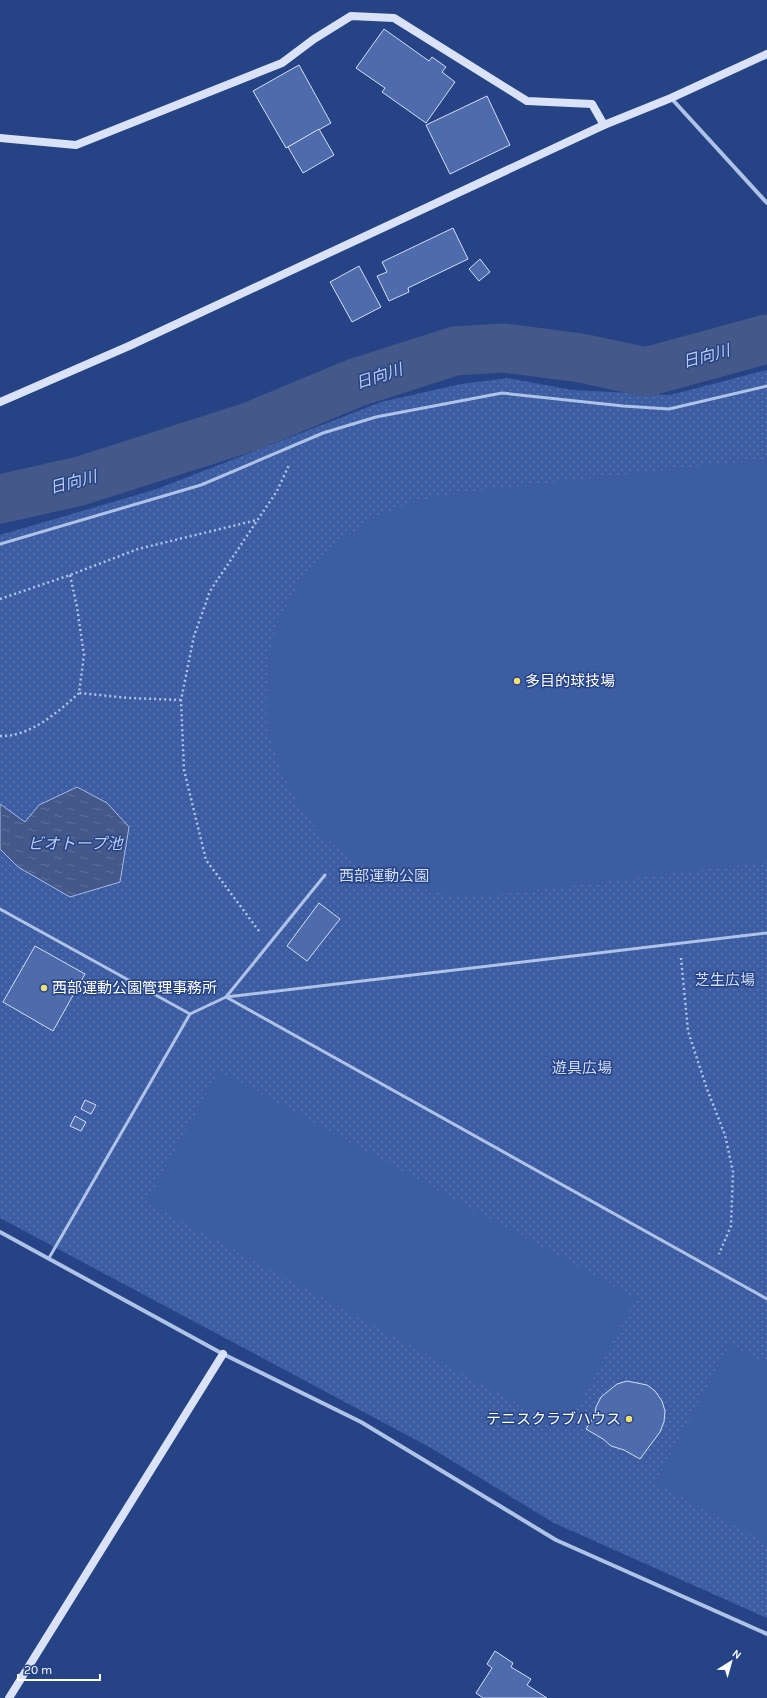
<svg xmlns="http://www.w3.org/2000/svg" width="767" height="1698" font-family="Karla,'Noto Sans JP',sans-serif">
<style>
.green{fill:url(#green-dots)}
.pitch{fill:#3d5da3}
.water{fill:url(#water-ripples);stroke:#a4bbe9}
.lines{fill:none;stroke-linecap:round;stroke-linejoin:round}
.river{stroke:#445989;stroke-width:49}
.building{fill:#4e6cac;stroke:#d3def6}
.path{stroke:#afc2e8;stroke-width:2.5;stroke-dasharray:2 3;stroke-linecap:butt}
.lane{stroke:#afc2e8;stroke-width:3}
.street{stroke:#afc2e8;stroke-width:4}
.secondary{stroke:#dae2f7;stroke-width:8}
.poi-dot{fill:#f1de74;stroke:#254385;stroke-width:1.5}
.labels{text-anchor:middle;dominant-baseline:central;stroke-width:3;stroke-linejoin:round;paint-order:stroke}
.poi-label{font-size:15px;fill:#fff;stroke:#254385;text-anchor:start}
.park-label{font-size:15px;fill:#d3def6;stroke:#254385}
.water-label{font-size:16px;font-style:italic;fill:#bbccef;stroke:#254385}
</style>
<defs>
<pattern id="green-dots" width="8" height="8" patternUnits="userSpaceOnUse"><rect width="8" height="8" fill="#3d5da3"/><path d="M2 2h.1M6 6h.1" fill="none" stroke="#5a75b1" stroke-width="1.8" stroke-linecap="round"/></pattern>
<pattern id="water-ripples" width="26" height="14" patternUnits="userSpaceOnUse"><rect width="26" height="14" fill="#445989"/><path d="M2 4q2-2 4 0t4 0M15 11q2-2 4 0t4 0" fill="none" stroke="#60729b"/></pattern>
</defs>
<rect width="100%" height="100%" fill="#254385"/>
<polygon class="green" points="767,370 767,1618 554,1523 431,1448 0,1218 0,535 157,489 381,402 461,384 508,378 572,390 670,395"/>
<g class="pitch">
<polygon points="767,459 767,862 504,894 459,897 396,883 361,865 321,835 303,811 286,781 267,732 266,703 268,660 277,623 297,587 315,564 342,539 377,516 416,501 457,493"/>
<polygon points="219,1071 636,1298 566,1430 146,1202"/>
<polygon points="730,1344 767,1364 767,1543 655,1483"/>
</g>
<polygon class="water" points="77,787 107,803 129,827 120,882 70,897 18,867 0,849 0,804 25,822 39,805"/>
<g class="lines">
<polyline class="river" points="0,499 80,481 252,426 355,383 455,351 504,348 581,358 646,372 767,339"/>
</g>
<g class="building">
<polygon points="384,29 429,61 432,57 446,67 442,72 455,82 426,123 382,92 385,88 356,68"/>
<polygon points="299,65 331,123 286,148 253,91"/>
<polygon points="487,96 510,145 450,174 426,125"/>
<polygon points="319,129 334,155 303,173 288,147"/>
<polygon points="453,228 468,259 408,288 409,292 389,301 377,276 387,272 382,262"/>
<polygon points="480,259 490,272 479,281 469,269"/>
<polygon points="359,266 381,307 352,322 330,282"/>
<polygon points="319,903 340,919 307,961 287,946"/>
<polygon points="35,946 85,974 53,1031 3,1002"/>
<polygon points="85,1100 96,1105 91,1114 81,1109"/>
<polygon points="75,1116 86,1122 81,1131 70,1126"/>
<polygon points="627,1381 647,1385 655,1391 662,1401 665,1411 664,1422 660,1432 640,1459 624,1450 611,1446 603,1439 586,1429 595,1415 596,1407 601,1397 617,1384"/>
<polygon points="495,1651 513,1663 511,1667 531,1679 527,1685 547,1698 483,1698 476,1693 492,1668 487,1664"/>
</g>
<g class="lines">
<g class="path">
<polyline points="70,575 77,607 84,655 79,693 128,698 181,700"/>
<polyline points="0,599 70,575 138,549 257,520"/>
<path d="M 0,736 C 30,737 58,712 79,693"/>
<polyline points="259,931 206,860 184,770 181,700 194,636 210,591 277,491 289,465"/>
<polyline points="681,958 688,1031 707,1089 725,1135 733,1172 731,1226 719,1254"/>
</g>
<g class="lane">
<polyline points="0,544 201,485 323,433 376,417 502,393 623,406 669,409 767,386"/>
<polyline points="0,909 190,1014"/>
<polyline points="226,997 767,1299"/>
<polyline points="226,997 325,875"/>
<polyline points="49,1258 190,1014 226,997 767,933"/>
</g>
<g class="street">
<polyline points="671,98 767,203"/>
<polyline points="0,1232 223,1354 361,1422 556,1540 767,1634"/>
</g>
<g class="secondary">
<polyline points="0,138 76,145 282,63 314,39 351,16 394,18 527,101 592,104 604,125"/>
<polyline points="0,402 129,346 604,125 671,98 767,54"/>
<polyline points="9,1698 223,1354"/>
</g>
</g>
<g class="poi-dot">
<circle cx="517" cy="681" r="4"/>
<circle cx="44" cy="988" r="4"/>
<circle cx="629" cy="1419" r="4"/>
</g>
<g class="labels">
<g class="poi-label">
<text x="525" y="681">多目的球技場</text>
<text x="52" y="988">西部運動公園管理事務所</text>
<text x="621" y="1419" text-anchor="end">テニスクラブハウス</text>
</g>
<g class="park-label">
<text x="384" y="876">西部運動公園</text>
<text x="725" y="980">芝生広場</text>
<text x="582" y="1068">遊具広場</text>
</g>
<g class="water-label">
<text transform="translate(706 356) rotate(-15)">日向川</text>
<text transform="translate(379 376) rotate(-18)">日向川</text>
<text transform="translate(73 482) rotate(-15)">日向川</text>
<text x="75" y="843">ビオトープ池</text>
</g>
</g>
<g transform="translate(731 1662) rotate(37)" stroke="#254385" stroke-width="3" paint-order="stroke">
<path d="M0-3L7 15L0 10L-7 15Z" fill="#ffffff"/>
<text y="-6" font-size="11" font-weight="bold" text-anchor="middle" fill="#ffffff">N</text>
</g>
<path d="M18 1674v6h82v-6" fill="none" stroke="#ffffff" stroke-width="2"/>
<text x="24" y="1674" font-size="12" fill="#ffffff" stroke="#254385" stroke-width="3" paint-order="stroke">20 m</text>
</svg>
